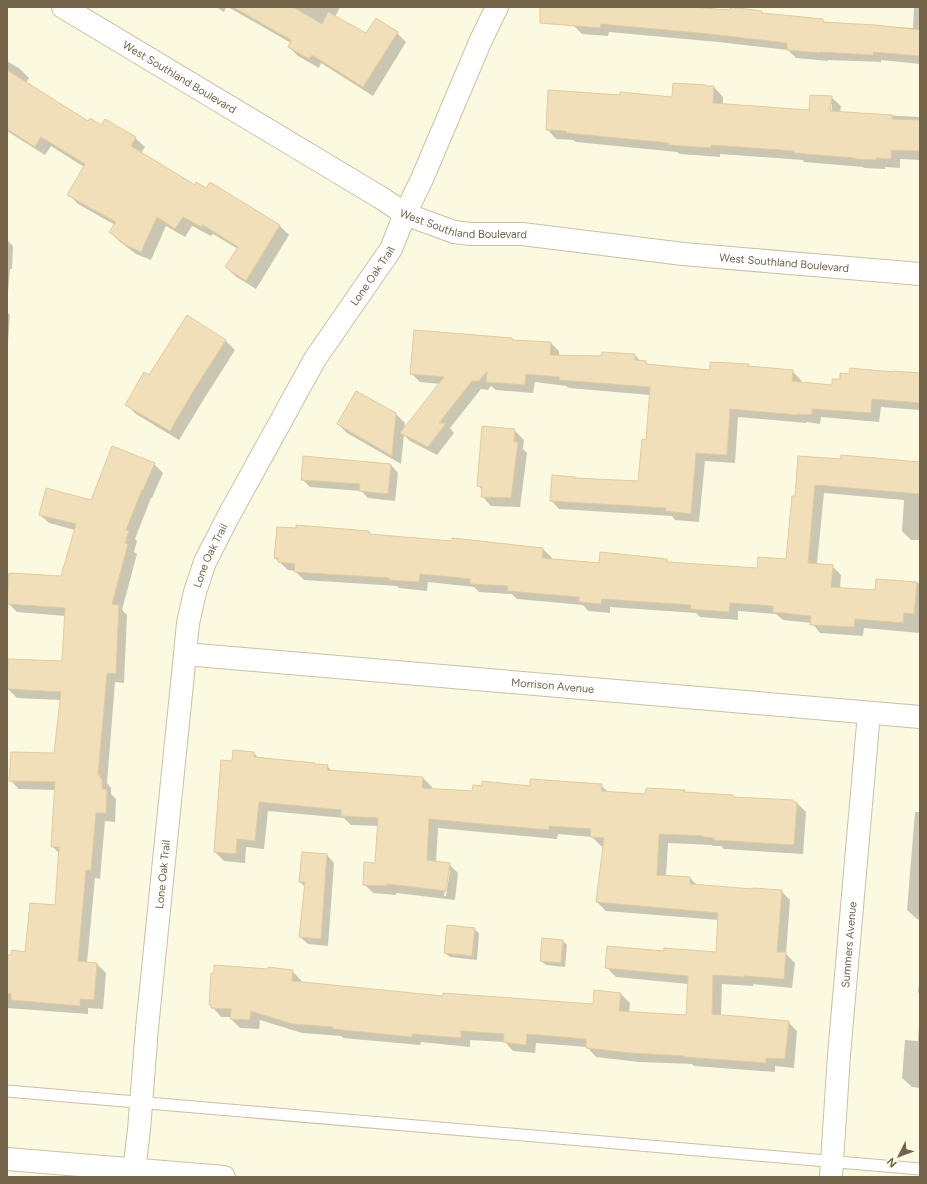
<svg xmlns="http://www.w3.org/2000/svg" width="927" height="1184" font-family="Figtree,sans-serif">
<style>
.shadow{fill:#0003;fill-rule:evenodd}
.building{fill:#f1dfb9;stroke:#e4cb9a}
.lines{fill:none;stroke-linecap:round;stroke-linejoin:round}
.lane-casing{stroke:#cac0a6;stroke-width:13}
.street-casing{stroke:#cac0a6;stroke-width:24}
.secondary-casing{stroke:#cdc1a3;stroke-width:24}
.lane{stroke:#fff;stroke-width:11}
.street{stroke:#fff;stroke-width:22}
.secondary{stroke:#fff;stroke-width:22}
.labels{text-anchor:middle;dominant-baseline:central;stroke-width:4;stroke-linejoin:round;paint-order:stroke}
.street-label{font-size:11px;fill:#736348;stroke:#fffce7}
</style>
<rect width="100%" height="100%" fill="#fcf9e1"/>
<g class="shadow">
<polygon points="216,7 226,7 224,12"/>
<polygon points="228,7 340,7 335,17 367,35 397,33 406,42 373,96 321,63 319,68 298,56 289,47 291,43"/>
<polygon points="575,7 678,7 762,12 764,14 822,20 825,23 913,28 914,7 920,7 920,64 881,60 881,62 828,60 828,61 796,58 788,50 718,42 609,32 608,36 582,34 573,25"/>
<polygon points="7,61 20,69 29,78 26,83 89,122 135,138 145,147 141,153 195,186 207,190 211,184 280,226 289,235 256,289 235,276 226,267 238,249 213,234 211,236 192,226 185,237 166,226 151,260 136,254 119,241 110,232 115,225 78,204 69,195 84,167 51,146 45,155 7,131"/>
<path d="M 706,86 L 707,87 L 714,87 L 723,97 L 723,105 L 810,112 L 831,97 L 841,106 L 840,113 L 920,117 L 920,160 L 900,159 L 900,168 L 885,167 L 885,169 L 864,168 L 863,167 L 804,162 L 803,160 L 720,154 L 720,157 L 680,154 L 677,152 L 576,142 L 573,140 L 556,139 L 547,129 L 673,98 ZM 830,104 L 832,104 L 831,116 L 829,116 Z"/>
<polygon points="7,240 13,246 12,269 10,269 7,304"/>
<polygon points="7,312 10,315 7,356"/>
<polygon points="187,316 226,341 235,350 204,399 179,440 136,414 127,405 149,376"/>
<polygon points="512,339 513,341 550,342 559,351 559,356 602,357 635,355 641,362 646,362 649,366 711,371 748,365 750,368 792,371 801,380 801,383 833,386 920,374 920,410 881,407 879,422 821,417 820,424 806,422 806,423 738,417 735,463 705,461 699,522 675,520 672,516 559,509 551,500 575,477 576,479 638,482 647,441 650,395 569,388 566,386 535,382 533,393 496,390 491,386 488,390 481,389 450,428 454,433 437,455 410,441 404,435 401,464 347,433 338,424 396,414 405,423 404,429 440,384 420,382 411,373"/>
<polygon points="514,430 524,440 523,449 527,453 520,507 491,506 482,496 483,490 478,486"/>
<polygon points="799,457 920,463 920,540 911,540 902,531 904,500 824,493 817,564 832,566 841,575 840,588 876,592 877,580 920,583 920,633 864,628 863,636 820,633 812,623 783,620 776,614 738,611 738,620 700,617 696,613 610,607 610,613 588,611 583,605 517,599 512,594 479,592 474,587 428,582 427,591 399,588 397,586 304,580 295,571 288,570 275,558 369,532 371,535 543,549 552,558 551,560 600,564 667,560 669,563 758,569 787,560 796,497"/>
<polygon points="154,464 163,473 152,498 151,498 135,539 137,541 134,552 137,554 122,610 127,615 124,683 115,682 107,783 111,788 111,794 116,799 115,822 105,821 100,879 95,878 87,963 97,964 106,973 103,1009 88,1008 88,1014 7,1008 7,956 26,953 56,906 60,854 52,846 55,790 19,789 10,780 55,754 61,700 17,698 8,689 63,662 65,616 17,612 8,603 62,577 75,530 49,523 40,515 92,501"/>
<polygon points="391,465 398,473 395,501 368,498 361,491 310,487 302,479"/>
<path d="M 254,753 L 258,758 L 314,763 L 315,765 L 327,766 L 332,771 L 423,778 L 432,787 L 432,789 L 473,792 L 530,787 L 601,785 L 609,793 L 646,795 L 684,791 L 686,793 L 732,796 L 735,798 L 792,801 L 794,803 L 797,803 L 806,812 L 803,854 L 724,849 L 721,846 L 713,846 L 712,845 L 668,843 L 666,877 L 690,878 L 698,886 L 781,891 L 790,900 L 786,954 L 795,963 L 792,988 L 753,984 L 753,986 L 722,984 L 721,1016 L 788,1022 L 797,1031 L 794,1068 L 775,1066 L 775,1072 L 694,1066 L 692,1064 L 639,1062 L 596,1057 L 587,1047 L 536,1043 L 535,1053 L 513,1051 L 505,1042 L 470,1040 L 470,1047 L 421,1042 L 420,1045 L 343,1038 L 341,1036 L 302,1033 L 260,1020 L 259,1029 L 240,1028 L 231,1019 L 231,1017 L 221,1017 L 210,1004 L 292,971 L 301,980 L 301,983 L 444,997 L 594,1005 L 621,994 L 630,1003 L 629,1013 L 687,1016 L 688,984 L 616,977 L 606,967 L 665,952 L 717,953 L 719,920 L 606,911 L 597,902 L 604,846 L 601,846 L 592,837 L 558,834 L 557,839 L 438,828 L 436,862 L 449,864 L 458,873 L 455,900 L 396,893 L 396,895 L 373,893 L 364,884 L 376,864 L 378,826 L 351,825 L 344,818 L 268,811 L 264,849 L 246,847 L 245,863 L 224,861 L 215,852 L 233,762 ZM 448,870 L 450,870 L 446,896 L 444,896 Z"/>
<polygon points="915,812 920,812 920,920 917,919 907,910"/>
<polygon points="327,855 334,863 328,946 308,944 300,937 305,887 300,882"/>
<polygon points="474,929 479,933 477,960 450,957 445,953"/>
<polygon points="563,941 567,945 565,967 546,965 541,961"/>
<polygon points="920,978 920,994 918,992"/>
<polygon points="920,1006 920,1088 912,1087 902,1078 905,1040 918,1041"/>
</g>
<g class="building">
<polygon points="233,7 293,7 322,24 328,12 366,33 376,18 398,32 363,87 312,55 309,59 288,47 291,40"/>
<polygon points="540,7 691,7 730,10 730,7 762,11 762,13 823,19 823,22 875,25 920,30 920,56 873,52 873,55 820,52 820,53 787,50 787,43 709,34 601,24 600,28 540,23"/>
<polygon points="7,70 88,121 90,118 101,125 105,119 136,137 131,146 195,185 196,182 206,188 210,182 280,225 246,281 225,267 238,247 203,225 202,227 183,217 175,229 157,217 141,252 126,245 109,232 116,222 67,195 85,164 41,137 35,147 7,129"/>
<polygon points="673,83 706,85 706,86 714,86 713,103 809,110 810,95 832,96 830,111 893,115 892,119 920,120 920,151 891,150 891,159 876,158 876,160 854,159 854,158 794,153 794,151 711,145 711,148 669,145 669,143 566,133 566,131 546,130 548,90 620,95 620,92 672,97"/>
<polygon points="187,315 226,340 194,390 170,431 125,405 144,372 149,375"/>
<polygon points="414,330 512,338 512,340 551,342 550,355 601,356 602,352 635,354 635,360 646,361 646,364 710,370 710,362 749,364 748,366 793,370 792,381 832,385 832,379 840,379 840,373 849,374 850,368 893,372 893,371 920,373 920,403 872,399 871,413 812,409 812,415 797,414 797,415 730,409 727,455 696,453 691,514 665,511 666,508 550,501 552,475 575,477 575,478 638,481 642,439 646,440 650,387 559,380 559,377 526,374 525,385 486,382 487,371 479,381 472,381 439,423 446,423 428,447 400,433 444,377 410,374"/>
<polygon points="356,391 396,413 392,456 337,424"/>
<polygon points="482,426 515,429 514,442 518,442 511,498 481,497 482,487 477,486"/>
<polygon points="112,446 155,463 143,490 142,490 126,530 129,531 125,543 128,544 112,604 119,605 116,674 107,673 98,775 100,775 100,778 102,778 102,789 107,789 106,813 96,813 91,870 86,870 78,961 97,963 94,1000 80,999 80,1006 11,1000 11,994 7,993 7,955 11,955 12,950 25,952 30,903 55,905 59,847 51,847 55,782 9,781 11,752 54,753 61,692 7,689 8,659 62,661 65,608 7,604 9,573 61,576 76,524 39,515 46,488 91,500"/>
<polygon points="841,455 920,462 920,494 815,485 808,563 833,565 831,587 875,590 876,579 917,582 914,614 904,613 903,623 855,619 854,627 810,625 811,616 773,612 773,606 730,603 729,612 690,609 691,605 602,599 601,604 579,602 579,597 507,591 508,586 470,584 470,579 420,574 419,582 389,580 389,578 294,572 295,564 278,562 278,558 274,558 277,527 296,528 296,525 369,531 369,534 452,541 452,538 543,548 542,558 599,563 600,552 667,559 667,562 757,568 758,557 786,559 792,496 795,496 798,456 841,459"/>
<polygon points="303,456 391,464 388,494 359,491 360,484 301,480"/>
<polygon points="233,750 254,752 254,757 315,763 314,764 328,765 327,770 423,777 422,788 472,791 473,785 482,786 482,781 530,786 530,779 602,784 601,791 645,794 646,788 685,790 684,792 733,795 733,797 793,800 793,802 797,802 794,845 714,840 714,838 703,837 703,836 659,834 657,875 690,877 690,884 753,889 753,888 782,890 777,952 786,952 784,979 744,976 744,977 713,975 712,1014 789,1021 785,1059 766,1058 766,1063 684,1057 684,1056 630,1053 586,1048 586,1039 527,1034 526,1045 503,1042 504,1034 461,1031 461,1038 412,1034 412,1037 333,1029 333,1027 292,1024 251,1011 250,1020 230,1019 231,1009 211,1008 211,1005 209,1005 211,973 214,973 214,965 268,969 268,967 293,970 292,981 443,996 443,993 593,1004 594,990 621,993 619,1011 686,1015 688,976 605,968 607,946 664,951 664,948 716,952 718,913 596,902 604,838 590,837 591,829 549,826 549,830 429,819 427,860 450,863 446,891 387,884 387,886 363,885 364,862 375,863 378,818 341,816 341,810 259,802 255,841 237,839 236,854 214,852 221,760 232,761"/>
<polygon points="302,852 327,854 321,939 299,937 305,882 299,882"/>
<polygon points="447,925 475,928 472,956 444,953"/>
<polygon points="542,938 563,940 561,963 540,961"/>
</g>
<g class="lines">
<g class="lane-casing">
<polyline id="lane" points="7,1091 920,1169"/>
</g>
<g class="street-casing">
<g id="street">
<path id="s1" d="M 63,7 L 383,199 L 405,214 L 454,232 L 471,234 L 522,234 L 683,254 L 920,274"/>
<path id="s2" d="M 185,654 L 920,717"/>
<path id="s3" d="M 134,1170 L 139,1130 L 147,1028 L 185,654 L 188,623 L 195,592 L 205,562 L 228,517 L 315,359 L 391,249 L 405,214 L 422,179 L 481,40 L 497,7"/>
<path id="s4" d="M 831,1177 L 839,1055 L 869,713"/>
</g>
</g>
<g class="secondary-casing">
<polyline id="secondary" points="7,1159 224,1177"/>
</g>
<use href="#lane" class="lane"/>
<use href="#street" class="street"/>
<use href="#secondary" class="secondary"/>
</g>
<g class="labels">
<g class="street-label">
<text stroke="none"><textPath href="#s1" startOffset="136">West Southland Boulevard</textPath></text>
<text stroke="none"><textPath href="#s1" startOffset="460">West Southland Boulevard</textPath></text>
<text stroke="none"><textPath href="#s1" startOffset="784">West Southland Boulevard</textPath></text>
<text stroke="none"><textPath href="#s3" startOffset="945">Lone Oak Trail</textPath></text>
<text stroke="none"><textPath href="#s3" startOffset="621">Lone Oak Trail</textPath></text>
<text stroke="none"><textPath href="#s2" startOffset="369">Morrison Avenue</textPath></text>
<text stroke="none"><textPath href="#s3" startOffset="297">Lone Oak Trail</textPath></text>
<text stroke="none"><textPath href="#s4" startOffset="233">Summers Avenue</textPath></text>
</g>
</g>
<rect width="927" height="1184" fill="none" stroke="#736348" stroke-width="16"/>
<g transform="translate(899 1156) rotate(228)" stroke="#fffce7" stroke-width="3" paint-order="stroke">
<path d="M0-3L7 15L0 10L-7 15Z" fill="#736348"/>
<text y="-6" font-size="11" font-weight="bold" text-anchor="middle" fill="#736348">N</text>
</g>
</svg>
